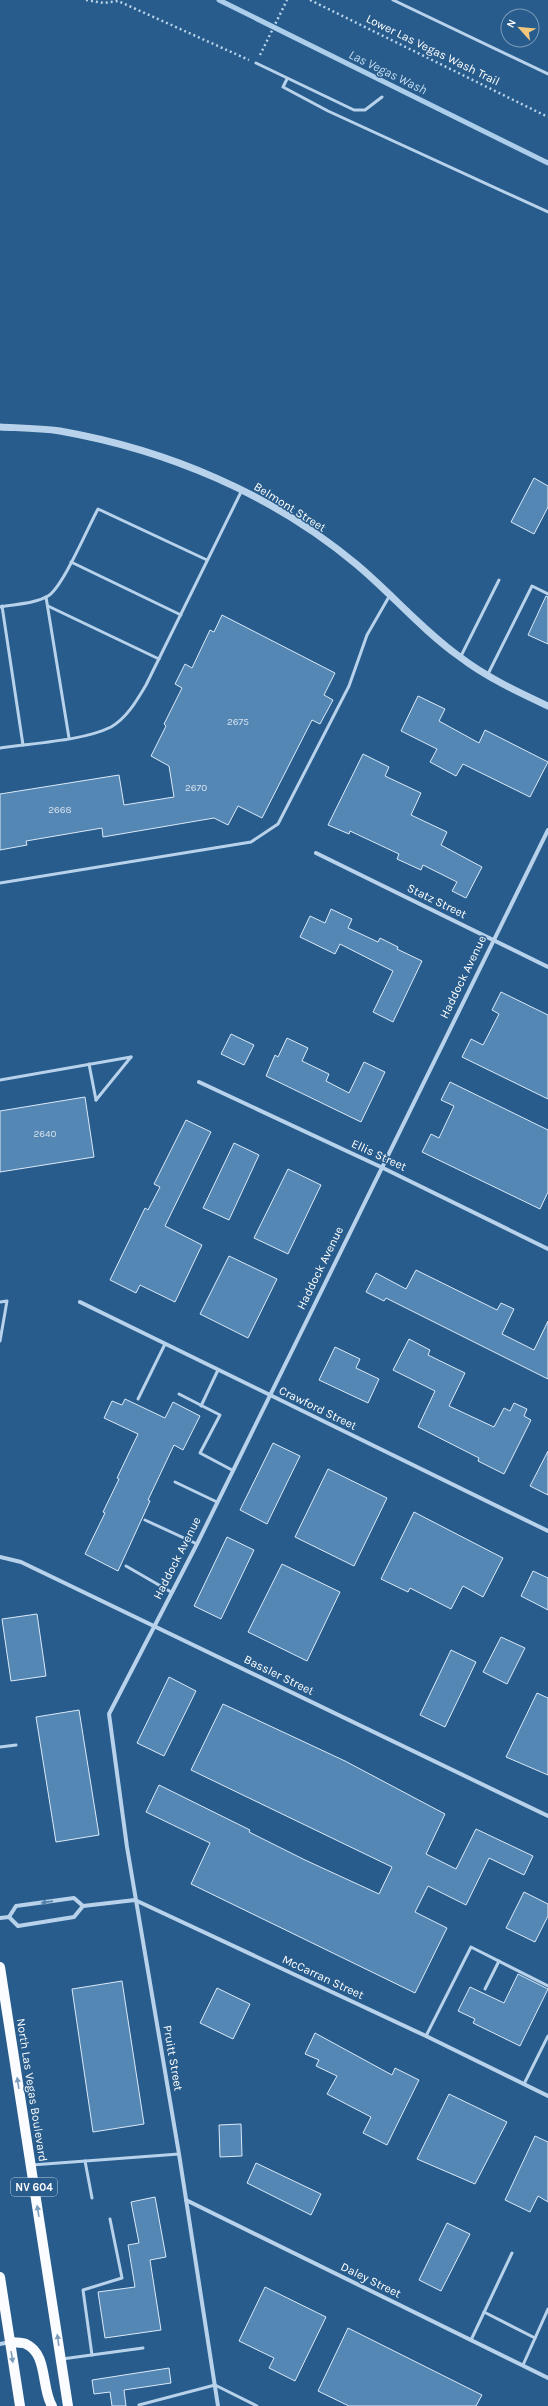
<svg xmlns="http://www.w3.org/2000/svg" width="548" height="2406" font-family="Karla,sans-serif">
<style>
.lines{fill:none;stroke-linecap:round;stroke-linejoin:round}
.stream{stroke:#acceea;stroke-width:5}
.building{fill:#5587b4;stroke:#dbeaf8}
.path{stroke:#b7d2ea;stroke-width:2.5;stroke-dasharray:2 3;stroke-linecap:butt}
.service{stroke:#b7d2ea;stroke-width:3}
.minor{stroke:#b7d2ea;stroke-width:4}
.tertiary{stroke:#b7d2ea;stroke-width:7}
.primary{stroke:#fafcff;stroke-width:10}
.oneway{fill:#537fa8}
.oneway2{fill:#7c9cba}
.labels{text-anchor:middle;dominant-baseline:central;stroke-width:3;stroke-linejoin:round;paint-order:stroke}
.number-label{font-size:10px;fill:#d4e1ec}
.shield{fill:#285c8c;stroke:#becedc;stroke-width:1}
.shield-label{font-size:11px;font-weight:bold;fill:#fff}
.street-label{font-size:12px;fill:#fff;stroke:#285c8c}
.water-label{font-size:13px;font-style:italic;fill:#c3dcf1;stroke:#285c8c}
</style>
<rect width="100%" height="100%" fill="#285c8c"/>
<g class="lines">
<polyline class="stream" points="219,0 548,163"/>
</g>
<g class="building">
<polygon points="534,478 548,486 548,507 534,534 511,522"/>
<polygon points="546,596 548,597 548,644 528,635"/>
<polygon points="222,615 335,673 324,695 333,700 320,724 312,720 262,818 238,806 228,825 214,818 103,837 102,828 26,841 27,845 0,850 0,794 119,775 124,805 174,797 169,766 151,756 166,726 164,724 182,688 175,684 185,664 192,668 210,630 214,632"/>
<polygon points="418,696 445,709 439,721 479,743 485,730 548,762 530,797 463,764 456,776 430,762 437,749 401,731"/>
<polygon points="363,754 389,767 385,776 421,793 411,815 447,832 441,845 482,867 466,898 452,891 457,882 423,865 421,870 397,859 399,854 350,831 349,834 328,825"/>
<polygon points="331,909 352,919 348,928 378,942 380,938 398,947 397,949 422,961 393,1022 373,1012 393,971 340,944 335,954 300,937 310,916 325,923"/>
<polygon points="501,992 548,1015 548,1099 462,1057 471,1039 483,1045 499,1014 492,1010"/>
<polygon points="231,1034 254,1045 244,1065 221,1054"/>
<polygon points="287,1038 308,1048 302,1061 329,1074 326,1081 349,1093 364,1062 385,1072 361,1122 266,1076 275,1055 278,1057"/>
<polygon points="450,1082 548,1130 548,1192 540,1209 422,1152 431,1134 439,1138 454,1106 441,1100"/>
<polygon points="85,1097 94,1157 0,1172 0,1111"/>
<polygon points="186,1120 211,1132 165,1226 202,1245 175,1302 140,1285 136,1293 110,1280 145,1208 148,1210 160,1187 154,1184"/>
<polygon points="234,1143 259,1155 229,1220 203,1208"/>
<polygon points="288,1169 321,1185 288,1254 254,1238"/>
<polygon points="229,1256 277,1279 248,1338 200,1314"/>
<polygon points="416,1270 497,1310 501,1303 514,1309 502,1334 534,1350 548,1321 548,1379 386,1298 384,1301 366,1292 376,1273 406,1289"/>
<polygon points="409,1339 430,1350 428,1355 465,1373 449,1406 494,1427 504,1408 510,1411 514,1403 527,1409 524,1416 531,1420 504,1474 478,1461 479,1458 418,1427 435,1391 393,1370"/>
<polygon points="335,1347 360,1359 356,1368 379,1379 368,1403 319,1380"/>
<polygon points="125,1399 165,1418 173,1402 200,1416 183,1450 174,1445 148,1500 150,1501 118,1571 85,1554 105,1513 103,1512 119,1479 117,1478 138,1434 104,1418 112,1401 122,1405"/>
<polygon points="273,1443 300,1456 267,1524 240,1510"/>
<polygon points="548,1451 548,1495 530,1486"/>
<polygon points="328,1469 387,1498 354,1566 295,1537"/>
<polygon points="414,1512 503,1558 483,1597 463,1586 451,1609 410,1588 408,1592 381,1579"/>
<polygon points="227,1537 254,1550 221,1619 194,1606"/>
<polygon points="282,1564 340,1592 307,1661 248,1632"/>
<polygon points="533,1571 548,1578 548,1610 521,1596"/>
<polygon points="37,1614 46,1676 11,1681 2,1619"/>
<polygon points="501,1637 525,1648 507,1684 483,1672"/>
<polygon points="451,1650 476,1662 445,1727 420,1715"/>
<polygon points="169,1677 196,1691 164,1756 137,1743"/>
<polygon points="537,1693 548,1698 548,1775 506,1757"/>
<polygon points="223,1704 345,1761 445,1814 426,1854 456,1869 476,1829 533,1856 524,1875 489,1858 466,1905 428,1886 415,1912 447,1928 415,1993 191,1884 210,1843 146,1812 159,1785 250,1830 249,1832 305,1860 379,1894 392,1867 191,1770"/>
<polygon points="79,1710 99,1835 56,1842 36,1717"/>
<polygon points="524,1892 548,1904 548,1916 535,1942 506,1928"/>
<polygon points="518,1974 548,1989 520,2046 473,2023 475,2019 458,2011 470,1987 504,2003"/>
<polygon points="122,1981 144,2124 93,2132 72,1989"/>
<polygon points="217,1988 250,2004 233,2039 200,2023"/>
<polygon points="315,2033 392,2075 395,2068 419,2080 387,2145 363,2133 371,2117 327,2094 337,2076 316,2066 319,2060 305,2054"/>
<polygon points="449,2094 507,2122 475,2184 417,2159"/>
<polygon points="241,2124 242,2156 220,2157 219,2125"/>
<polygon points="535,2136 548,2142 548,2202 538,2196 530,2212 505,2200"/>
<polygon points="256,2163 321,2194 311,2215 247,2183"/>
<polygon points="155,2197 166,2257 150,2260 161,2330 105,2338 98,2292 135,2287 128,2245 139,2243 131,2202"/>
<polygon points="447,2223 470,2234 441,2291 419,2280"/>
<polygon points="265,2287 326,2317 295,2381 269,2368 274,2358 239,2341"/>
<polygon points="348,2328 482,2395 476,2406 349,2406 318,2391"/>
<polygon points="169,2368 171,2383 124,2390 126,2406 112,2406 110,2392 94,2394 92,2380"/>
</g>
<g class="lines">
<g class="path">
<polyline points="86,0 104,3 118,1 249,60"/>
<polyline points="310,0 548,117"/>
<polyline points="260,55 287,0"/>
</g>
<g class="service">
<polyline points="393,0 548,74"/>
<polyline points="256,63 354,110 365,110 382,97"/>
<polyline points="287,79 283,87 328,111 548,212"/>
<polyline points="71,562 181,615"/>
<polyline points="46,597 69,738"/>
<polyline points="2,606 23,745"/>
<polyline points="48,606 159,659"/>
<path d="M 0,607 C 16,604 34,604 48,596 C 63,587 88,527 98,509 L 207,560"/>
<polyline points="461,656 499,580"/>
<polyline points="488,674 532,586 548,594"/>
<path d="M 0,748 C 32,743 83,741 111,727 C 127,718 137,700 146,685 L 242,490"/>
<polyline points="0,883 251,842 278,824 349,686 367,635 390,595"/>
<polyline points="89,1064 96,1100"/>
<polyline points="0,1080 131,1057"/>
<polyline points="96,1100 131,1057"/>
<polyline points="0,1302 7,1301 0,1341"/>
<polyline points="179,1394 220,1415 200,1453 232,1470"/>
<polyline points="138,1399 165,1344"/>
<polyline points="201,1406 218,1370"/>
<polyline points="175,1482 217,1502"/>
<polyline points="145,1520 197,1544"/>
<polyline points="126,1566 171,1592"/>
<polyline points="0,1747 16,1745"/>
<polyline points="485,1989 499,1961"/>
<polyline points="426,2036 471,1947 548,1986"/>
<polyline points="524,2084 548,2036"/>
<polyline points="85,2161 92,2198"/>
<polyline points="32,2165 179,2154"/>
<polyline points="484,2312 535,2338"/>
<polyline points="471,2340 512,2253"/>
<polyline points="92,2355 83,2290 122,2278 110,2219"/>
<polyline points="62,2359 143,2348"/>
<polyline points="523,2365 548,2309"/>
<polyline points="139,2405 215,2385 257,2406"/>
</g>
<g class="minor">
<polyline points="316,853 548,967"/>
<polyline points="199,1082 381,1167 548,1249"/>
<polyline points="80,1302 548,1531"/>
<polyline points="0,1557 21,1562 548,1816"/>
<polyline points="9,1917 16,1906 74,1898 83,1906"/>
<polyline points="0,1918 9,1917 18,1926 74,1917 83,1906 135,1900 426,2036 548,2096"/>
<polyline points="186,2200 548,2378"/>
<polyline points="0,2344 10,2342"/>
<polyline points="218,2406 179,2154 127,1847 109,1714 197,1544 548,830"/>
</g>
<path class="tertiary" d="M 0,427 C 20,428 40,428 60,431 C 168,450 272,494 356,564 C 392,594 422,630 460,657 C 486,677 518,692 548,706"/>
<g class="primary">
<polyline points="0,1967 68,2406"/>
<polyline points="0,2277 20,2406"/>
<path d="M 10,2342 C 15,2343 22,2342 26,2344 C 48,2354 41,2388 52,2406"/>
</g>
</g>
<defs><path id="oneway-solid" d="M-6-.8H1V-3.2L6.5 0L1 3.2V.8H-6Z"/></defs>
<use class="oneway" href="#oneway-solid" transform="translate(47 1902) rotate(172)"/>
<g class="oneway2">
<use href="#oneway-solid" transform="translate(18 2083) rotate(-99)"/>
<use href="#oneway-solid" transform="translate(38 2211) rotate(-99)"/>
<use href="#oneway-solid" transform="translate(58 2340) rotate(-98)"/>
<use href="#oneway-solid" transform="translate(12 2357) rotate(81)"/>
</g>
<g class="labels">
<g class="number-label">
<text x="238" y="722">2675</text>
<text x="196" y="788">2670</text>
<text x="60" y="810">2668</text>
<text x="45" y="1134">2640</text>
</g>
<rect class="shield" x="11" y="2178" width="46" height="18" rx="3"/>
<g class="shield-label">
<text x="34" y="2187">NV 604</text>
</g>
<g class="street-label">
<text transform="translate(433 50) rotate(26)">Lower Las Vegas Wash Trail</text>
<text transform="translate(290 507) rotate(32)">Belmont Street</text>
<text transform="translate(437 901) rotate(26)">Statz Street</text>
<text transform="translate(463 977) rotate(-64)">Haddock Avenue</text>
<text transform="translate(379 1155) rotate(25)">Ellis Street</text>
<text transform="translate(320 1268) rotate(-64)">Haddock Avenue</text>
<text transform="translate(318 1408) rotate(26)">Crawford Street</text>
<text transform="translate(177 1558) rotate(-63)">Haddock Avenue</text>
<text transform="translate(279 1675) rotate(26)">Bassler Street</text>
<text transform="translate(323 1977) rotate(25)">McCarran Street</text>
<text transform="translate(173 2058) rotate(80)">Pruitt Street</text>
<text transform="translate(32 2090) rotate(81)">North Las Vegas Boulevard</text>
<text transform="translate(371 2280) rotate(26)">Daley Street</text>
</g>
<g class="water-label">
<text transform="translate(388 72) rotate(26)">Las Vegas Wash</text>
</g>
</g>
<g transform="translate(520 28) rotate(297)"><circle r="19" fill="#285c8c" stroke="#7e9dba"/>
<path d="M0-3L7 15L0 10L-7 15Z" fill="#f1c77e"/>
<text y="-6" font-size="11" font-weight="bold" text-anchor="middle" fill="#ffffff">N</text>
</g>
</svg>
